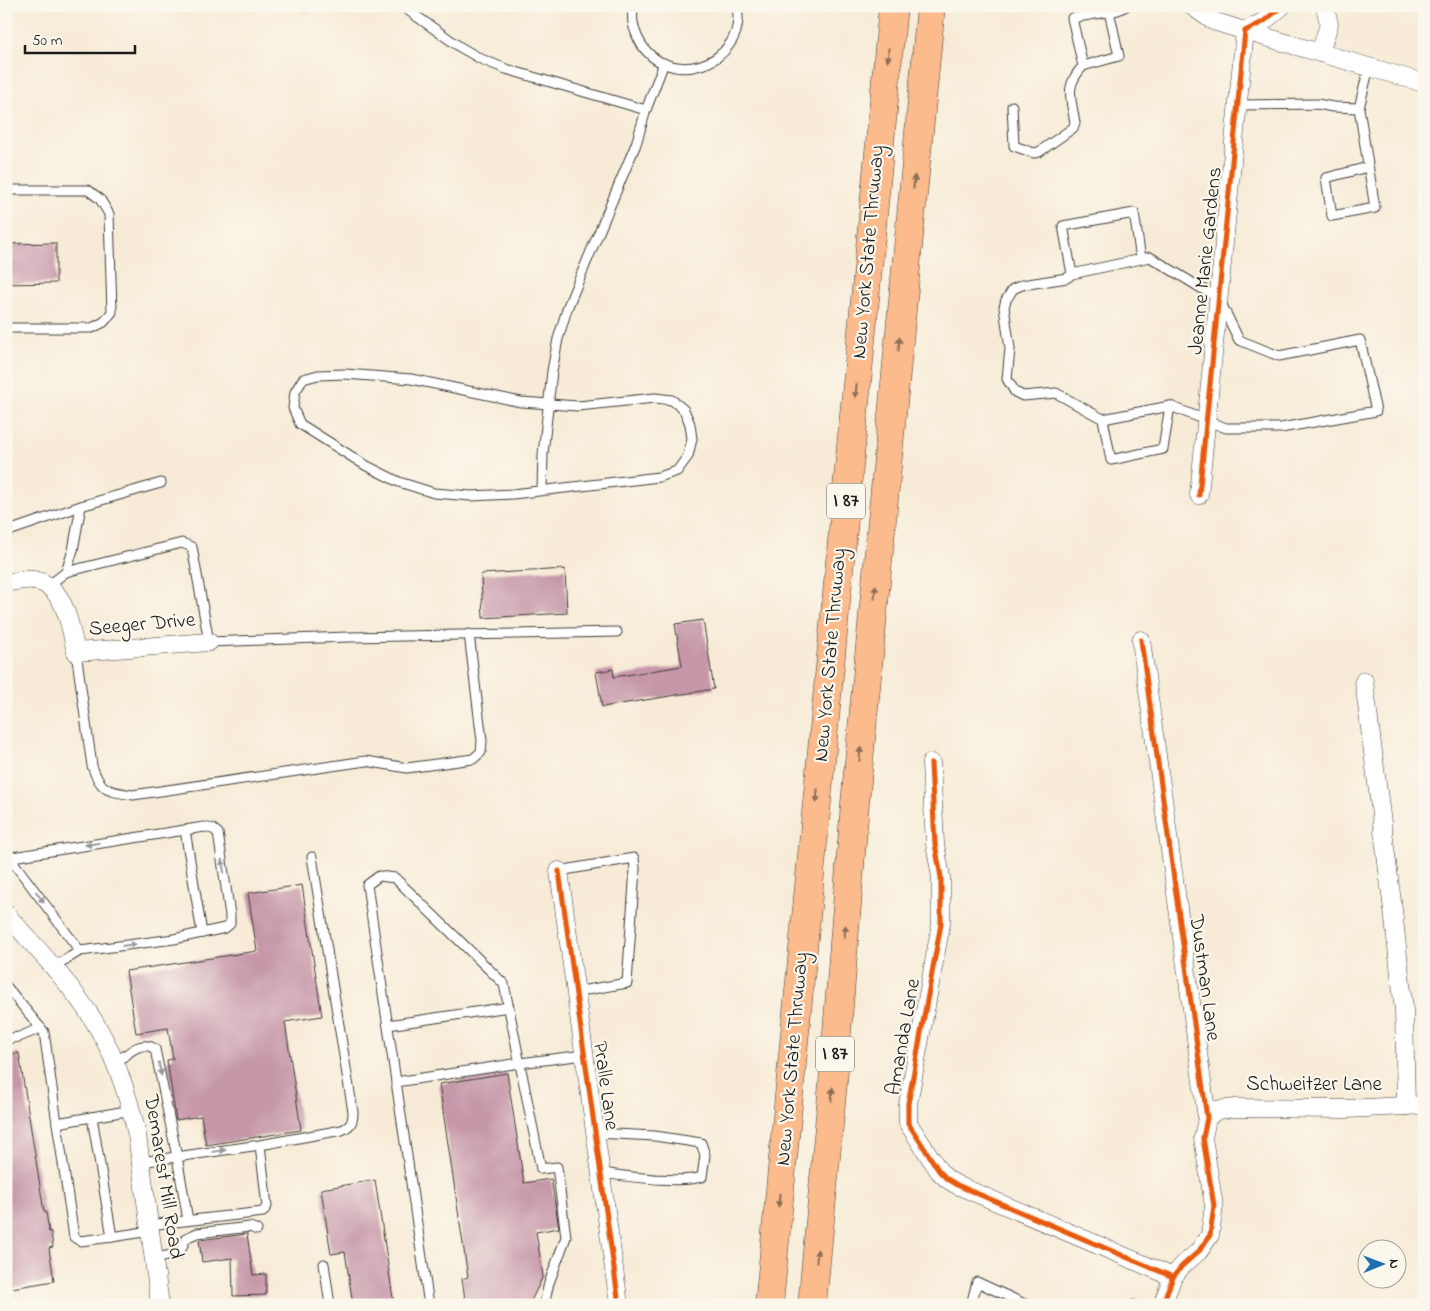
<svg xmlns="http://www.w3.org/2000/svg" width="1430" height="1311" font-family="'Indie Flower',sans-serif">
<style>
.green{fill:#88c981;stroke:#52724e}
.building{fill:#c697a9}
.lines{fill:none;stroke-linecap:round;stroke-linejoin:round}
.lane-casing{stroke:#3d3b38;stroke-width:11}
.street-casing{stroke:#3d3b38;stroke-width:19}
.highway-casing{stroke:#3d3b38;stroke-width:29}
.lane{stroke:#fff;stroke-width:9}
.street{stroke:#fff;stroke-width:18}
.highway{stroke:#fbbb8c;stroke-width:28}
.cycleway-casing{stroke:#fbf7ec;stroke-width:8}
.cycleway{stroke:#e8590c;stroke-width:5}
.oneway{fill:#8c6c54}
.oneway2{fill:#999}
.labels{text-anchor:middle;dominant-baseline:central;stroke-width:4.5;stroke-linejoin:round;paint-order:stroke}
.shield{fill:#fbf7ec;stroke:#5f5e5a;stroke-width:1}
.shield-label{font-size:20px;font-weight:bold;fill:#1c1c1c}
.street-label{font-size:21px;fill:#1c1c1c;stroke:#fbf7ec}
</style>
<rect width="100%" height="100%" fill="#fbf7ec"/>
<filter id="ink" filterUnits="userSpaceOnUse"><feTurbulence type="fractalNoise" baseFrequency=".02" numOctaves="2"/><feDisplacementMap in="SourceGraphic" scale="10" xChannelSelector="R" yChannelSelector="G"/><feConvolveMatrix kernelMatrix="1 2 1 2 8 2 1 2 1" color-interpolation-filters="sRGB"/></filter>
<filter id="wash" filterUnits="userSpaceOnUse"><feTurbulence type="fractalNoise" baseFrequency=".0096" numOctaves="4" result="noise"/><feDisplacementMap in="SourceGraphic" scale="20" xChannelSelector="R" yChannelSelector="G"/><feGaussianBlur stdDeviation="1.12" result="paint"/><feColorMatrix in="noise" values="0 0 0 0 0 0 0 0 0 0 0 0 0 0 0 0 0 1.4 0 .05"/><feComposite in="paint" operator="in"/></filter>
<g filter="url(#wash)">
<rect width="100%" height="100%" fill="#f7ebd7"/>
<polygon class="green" points="295,6 373,6 304,11"/>
<g id="blocks">
<g class="building">
<polygon points="56,243 56,283 6,284 6,244"/>
<polygon points="565,569 567,613 483,618 481,574"/>
<polygon points="703,620 714,689 602,707 596,672 613,669 614,677 682,666 675,624"/>
<polygon points="302,885 322,1016 285,1022 301,1130 206,1145 201,1116 176,1120 167,1060 173,1059 168,1028 136,1033 126,971 257,951 248,893"/>
<polygon points="19,1053 44,1212 46,1212 49,1232 51,1232 53,1247 49,1248 54,1281 6,1289 6,1055"/>
<polygon points="507,1073 524,1183 551,1179 559,1228 536,1232 543,1276 529,1305 466,1305 462,1279 468,1277 439,1084"/>
<polygon points="375,1180 394,1305 353,1305 345,1252 331,1254 321,1189"/>
<polygon points="247,1234 253,1275 266,1274 266,1295 233,1296 232,1258 202,1262 199,1240"/>
</g>
</g>
</g>
<g filter="url(#ink)">
<use href="#blocks" fill-opacity="0" stroke="#3d3b38" stroke-width="1"/>
<g class="lines">
<g class="lane-casing">
<g id="lane">
<polyline points="402,6 460,47 481,59 506,69 646,110"/>
<path d="M 634,6 C 631,16 633,27 637,36 C 662,93 748,67 737,6"/>
<polyline points="1109,11 1119,56 1083,66 1072,18 1118,10 1126,6"/>
<polyline points="1238,105 1317,104 1333,107 1359,108"/>
<path d="M 1012,106 L 1014,146 L 1034,153 L 1039,152 L 1073,128 L 1075,123 C 1071,97 1064,87 1083,66"/>
<polyline points="1368,167 1326,178 1332,216 1375,208 1359,108 1369,67"/>
<polyline points="6,190 88,190 100,199 109,214 112,312 104,322 92,328 6,328"/>
<polyline points="1072,274 1067,278 1022,285 1013,289 1006,300 1004,307 1010,349 1007,379 1015,392 1023,396 1056,393 1103,419 1170,406 1226,428 1281,428 1376,411 1360,340 1279,356 1239,340 1219,299 1150,257 1141,259 1072,274 1063,226 1134,213 1141,259"/>
<polygon points="345,374 411,379 521,402 578,406 655,398 672,400 684,410 690,424 692,439 688,456 677,471 659,477 513,494 471,496 434,493 399,482 365,465 300,424 293,408 295,392 303,379 318,375"/>
<polyline points="1103,419 1111,460 1163,449 1170,406"/>
<polyline points="542,490 543,454 552,371 558,339 568,306 636,144 646,110 664,63"/>
<polyline points="6,532 81,506 161,483"/>
<polyline points="66,572 182,543 192,547 209,642 348,637 617,632"/>
<polyline points="48,586 66,572 73,550 81,506"/>
<path d="M 76,652 L 92,766 C 101,792 108,791 133,795 L 366,761 L 407,768 L 473,759 L 481,752 L 482,741 L 469,634"/>
<polyline points="185,830 202,933"/>
<polyline points="6,858 204,827 213,829 218,833 230,915 230,924 225,928 174,939 80,951 53,967"/>
<polyline points="10,858 80,951"/>
<polyline points="559,871 634,858 635,869 627,983 575,992"/>
<polyline points="6,986 44,1032 57,1123 132,1110"/>
<polyline points="388,1025 509,1007"/>
<polyline points="6,1039 19,1037 41,1028"/>
<path d="M 116,1063 C 127,1054 141,1039 155,1049 L 177,1157 L 188,1220"/>
<polyline points="396,1082 520,1063 584,1055"/>
<polyline points="92,1117 112,1237 150,1231"/>
<polyline points="57,1123 74,1237 80,1241 112,1237"/>
<path d="M 595,1133 L 655,1136 L 701,1143 L 705,1155 L 702,1177 C 677,1184 627,1176 600,1173"/>
<path d="M 141,1162 L 260,1145 L 342,1130 C 351,1126 353,1122 353,1112 L 312,857"/>
<polyline points="149,1225 263,1212 267,1206 260,1145"/>
<polyline points="154,1258 179,1254 186,1238 197,1233 250,1227 257,1230"/>
<polyline points="324,1264 330,1305"/>
<polyline points="429,1305 367,885 379,876 395,878 504,984 541,1169 557,1167 566,1237 549,1283 544,1305"/>
<polyline points="971,1305 977,1282 1027,1305"/>
<polyline points="1133,1305 1134,1305"/>
</g>
</g>
<g class="street-casing">
<g id="street">
<polyline points="1192,6 1213,21 1245,31 1424,83"/>
<polyline points="1320,53 1329,24 1325,6"/>
<polyline points="1199,495 1245,31 1263,22 1282,6"/>
<path d="M 6,582 C 15,582 25,579 33,580 C 66,585 70,627 76,652 L 209,642"/>
<polyline points="1141,640 1207,1118 1203,1138 1214,1206 1210,1235 1199,1251 1182,1266 1173,1277 1162,1305"/>
<polyline points="1364,681 1393,910 1404,1011 1406,1106"/>
<polyline points="931,763 935,844 941,877 941,924 908,1104 908,1123 939,1171 947,1179 957,1185 1173,1277"/>
<polyline points="559,871 619,1305"/>
<path d="M 6,914 C 35,947 68,980 92,1018 C 115,1054 128,1093 137,1135 L 160,1305"/>
<polyline points="1207,1118 1217,1110 1235,1108 1346,1109 1424,1105"/>
</g>
</g>
<g class="highway-casing">
<g id="highway">
<polyline points="769,1305 893,6"/>
<polyline points="812,1305 833,1083 855,803 931,6"/>
</g>
</g>
<use href="#lane" class="lane"/>
<use href="#street" class="street"/>
<use href="#highway" class="highway"/>
<g class="cycleway-casing">
<g id="cycleway">
<polyline points="1199,495 1245,31 1263,22 1282,6"/>
<polyline points="1141,640 1207,1118 1203,1138 1214,1206 1210,1235 1199,1251 1182,1266 1173,1277 1162,1305"/>
<polyline points="931,763 935,844 941,877 941,924 908,1104 908,1123 939,1171 947,1179 957,1185 1173,1277"/>
<polyline points="559,871 619,1305"/>
</g>
</g>
<use href="#cycleway" class="cycleway"/>
</g>
<defs><path id="oneway-solid" d="M-6-.8H1V-3.2L6.5 0L1 3.2V.8H-6Z" transform="scale(1.25)"/></defs>
<g class="oneway">
<use href="#oneway-solid" transform="translate(888 55) rotate(95)"/>
<use href="#oneway-solid" transform="translate(914 182) rotate(-85)"/>
<use href="#oneway-solid" transform="translate(899 344) rotate(-85)"/>
<use href="#oneway-solid" transform="translate(856 391) rotate(95)"/>
<use href="#oneway-solid" transform="translate(875 592) rotate(-85)"/>
<use href="#oneway-solid" transform="translate(860 754) rotate(-85)"/>
<use href="#oneway-solid" transform="translate(817 796) rotate(95)"/>
<use href="#oneway-solid" transform="translate(845 932) rotate(-85)"/>
<use href="#oneway-solid" transform="translate(832 1094) rotate(-85)"/>
<use href="#oneway-solid" transform="translate(779 1200) rotate(95)"/>
<use href="#oneway-solid" transform="translate(817 1256) rotate(-85)"/>
</g>
<g class="oneway2">
<use href="#oneway-solid" transform="translate(92 844) rotate(171)"/>
<use href="#oneway-solid" transform="translate(223 866) rotate(-99)"/>
<use href="#oneway-solid" transform="translate(40 897) rotate(53)"/>
<use href="#oneway-solid" transform="translate(129 945) rotate(-7)"/>
<use href="#oneway-solid" transform="translate(160 1069) rotate(79)"/>
<use href="#oneway-solid" transform="translate(219 1151) rotate(-8)"/>
</g>
</g>
<g class="labels">
<g class="shield">
<rect x="827" y="483.5" width="38" height="35" rx="4"/>
<rect x="816" y="1036.5" width="38" height="35" rx="4"/>
</g>
<g class="shield-label">
<text x="846" y="501">I 87</text>
<text x="835" y="1054">I 87</text>
</g>
<g class="street-label">
<text transform="translate(869 252) rotate(-85)">New York State Thruway</text>
<text transform="translate(1206 261) rotate(-84)">Jeanne Marie Gardens</text>
<text transform="translate(142 625) rotate(-5)">Seeger Drive</text>
<text transform="translate(831 655) rotate(-85)">New York State Thruway</text>
<text transform="translate(1204 978) rotate(82)">Dustman Lane</text>
<text transform="translate(904 1037) rotate(-80)">Amanda Lane</text>
<text transform="translate(793 1059) rotate(-85)">New York State Thruway</text>
<text x="1314" y="1085">Schweitzer Lane</text>
<text transform="translate(605 1086) rotate(82)">Pralle Lane</text>
<text transform="translate(163 1177) rotate(81)">Demarest Mill Road</text>
</g>
</g>
<rect width="1430" height="1311" fill="none" stroke="#fbf7ec" stroke-width="25"/>
<g transform="translate(1382 1264) rotate(89)"><circle r="24" fill="#fbf7ec" stroke="#a29f99"/>
<path d="M0-4L9 19L0 12L-9 19Z" fill="#1f6fb2"/>
<text y="-8" font-size="14" font-weight="bold" text-anchor="middle" fill="#1c1c1c">N</text>
</g>
<path d="M25 45v8h110v-8" fill="none" stroke="#1c1c1c" stroke-width="2.5"/>
<text x="32" y="45" font-size="15" fill="#1c1c1c" stroke="#fbf7ec" stroke-width="4" paint-order="stroke">50 m</text>
</svg>
